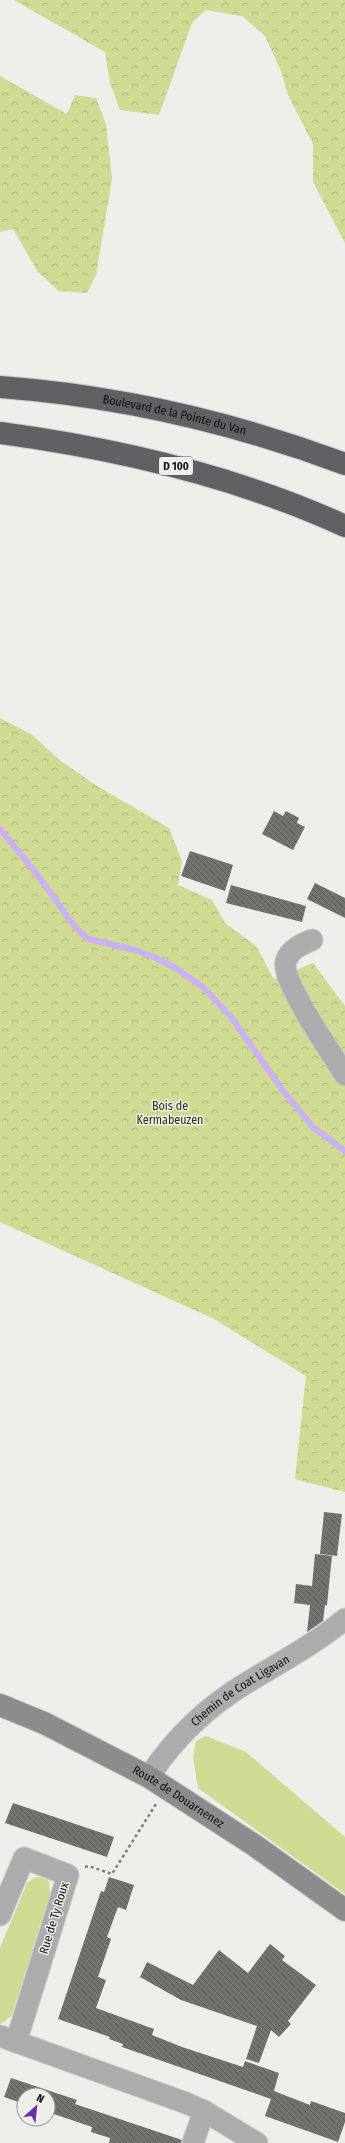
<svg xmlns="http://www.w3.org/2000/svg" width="345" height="2143" font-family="'Fira Sans Condensed',sans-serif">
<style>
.green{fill:#cfda92}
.forest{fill:url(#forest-crowns)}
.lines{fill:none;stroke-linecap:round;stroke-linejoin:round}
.stream{stroke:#cab1f3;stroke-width:6}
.building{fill:url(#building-back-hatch)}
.street-casing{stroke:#c9cac6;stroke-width:23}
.secondary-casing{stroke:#c9cac6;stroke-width:24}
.highway-casing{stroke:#c9cac6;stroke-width:24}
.path{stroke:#7c7d79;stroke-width:2.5;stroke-dasharray:3 3;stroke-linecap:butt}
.street{stroke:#acabae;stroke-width:21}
.secondary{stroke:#8c8b8e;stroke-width:22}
.highway{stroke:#626065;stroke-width:22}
.labels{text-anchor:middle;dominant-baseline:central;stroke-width:3;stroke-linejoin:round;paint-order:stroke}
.shield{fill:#edeee9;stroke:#525350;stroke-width:1}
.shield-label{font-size:11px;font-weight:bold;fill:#0f100e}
.street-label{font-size:12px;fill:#0f100e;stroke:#edeee9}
.park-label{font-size:12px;fill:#2e3212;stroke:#edeee9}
</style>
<defs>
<pattern id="forest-crowns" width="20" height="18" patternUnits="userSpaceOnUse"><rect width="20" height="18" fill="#cfda92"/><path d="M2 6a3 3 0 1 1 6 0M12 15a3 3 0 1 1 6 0" fill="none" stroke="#b1ba7d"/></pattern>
<pattern id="building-back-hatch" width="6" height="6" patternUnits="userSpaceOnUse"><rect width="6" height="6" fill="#73746f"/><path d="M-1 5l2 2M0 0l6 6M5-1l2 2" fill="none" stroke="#5d5e5a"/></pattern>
</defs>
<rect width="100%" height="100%" fill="#edeee9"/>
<g class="green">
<polygon points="206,1736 246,1752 345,1837 345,1894 198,1788 193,1758 196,1741"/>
<polygon points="35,1877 41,1877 49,1881 50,1894 12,2015 0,2025 0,1948 27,1883"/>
</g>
<g class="forest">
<polygon points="14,0 345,0 345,243 313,182 313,144 288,95 281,71 265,36 242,16 206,10 192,23 159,115 120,110 110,83 105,52"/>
<polygon points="0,76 67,114 75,95 96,98 106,124 112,179 96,275 87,293 59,291 38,272 13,229 0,232"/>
<polygon points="0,718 31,734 61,761 97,786 169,828 182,861 178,885 212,900 225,923 256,946 274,979 313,963 345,1006 345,1492 295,1479 306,1376 214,1319 0,1222"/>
</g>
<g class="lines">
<polyline class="stream" points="0,829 33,869 75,927 88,939 136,950 154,957 179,970 204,988 231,1017 284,1092 314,1128 345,1151"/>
</g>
<g class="building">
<polygon points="274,811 283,816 286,811 299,818 297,823 305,827 293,850 262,834"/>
<polygon points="190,851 233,865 225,891 181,876"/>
<polygon points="315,883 345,898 345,918 307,899"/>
<polygon points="231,885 306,906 302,922 226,903"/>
<polygon points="324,1512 342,1514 337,1556 320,1554"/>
<polygon points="315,1554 332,1556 327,1605 325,1605 323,1621 307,1632 310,1605 294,1603 296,1584 312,1586"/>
<polygon points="13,1803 114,1837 107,1857 5,1823"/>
<polygon points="109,1877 134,1885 126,1910 118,1907 107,1937 111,1939 98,1977 106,1980 96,2008 154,2029 152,2035 182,2047 243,2067 245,2061 279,2073 274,2091 310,2105 311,2101 345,2113 345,2122 338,2142 265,2116 271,2099 122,2047 123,2044 109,2039 110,2037 58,2019 101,1891 104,1892"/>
<polygon points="270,1944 285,1956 282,1960 316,1985 288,2021 291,2024 279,2037 271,2030 259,2063 246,2059 257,2026 181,2000 140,1977 147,1962 193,1985 219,1950 248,1973"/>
<polygon points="11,2078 77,2100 75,2104 182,2140 181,2143 109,2143 110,2138 91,2132 92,2127 48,2112 48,2095 24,2095 24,2104 4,2097"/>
</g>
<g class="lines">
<g class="street-casing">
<g id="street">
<path d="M 312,940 C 302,944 290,949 286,961 C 280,979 333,1056 345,1075"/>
<path id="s1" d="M 149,1777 C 174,1738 208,1706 248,1682 C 281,1662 315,1644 345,1619"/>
<polyline points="0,1915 24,1858 68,1875 16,2042"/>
<polyline points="0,2036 186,2103 204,2111 257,2143"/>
<polyline points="193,2143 204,2111"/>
</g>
</g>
<g class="secondary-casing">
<g id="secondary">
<path id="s2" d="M 0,1705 L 44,1723 L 149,1777 L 254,1845 L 345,1910"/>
</g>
</g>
<g class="highway-casing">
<g id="highway">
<path id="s3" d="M 0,387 C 119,396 233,422 345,464"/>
<path d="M 0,433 C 119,449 236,476 345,526"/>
</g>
</g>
<polyline class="path" points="85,1867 89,1866 112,1874 156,1804"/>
<use href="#street" class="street"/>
<use href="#secondary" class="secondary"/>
<use href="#highway" class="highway"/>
</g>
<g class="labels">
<rect class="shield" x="159" y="457" width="34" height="18" rx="3"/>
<g class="shield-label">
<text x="176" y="466">D 100</text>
</g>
<g class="street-label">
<text stroke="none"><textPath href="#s3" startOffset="177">Boulevard de la Pointe du Van</textPath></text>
<text stroke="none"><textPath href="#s1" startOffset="127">Chemin de Coat Ligavan</textPath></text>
<text stroke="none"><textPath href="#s2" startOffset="201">Route de Douarnenez</textPath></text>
<text transform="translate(54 1918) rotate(-73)">Rue de Ty Roux</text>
</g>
<g class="park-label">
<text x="170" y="1106">Bois de<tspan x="170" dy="14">Kermabeuzen</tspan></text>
</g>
</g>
<g transform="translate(36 2107) rotate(27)"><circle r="19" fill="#edeee9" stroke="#949591"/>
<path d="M0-3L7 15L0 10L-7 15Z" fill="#6930a7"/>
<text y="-6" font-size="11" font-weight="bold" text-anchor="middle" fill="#0f100e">N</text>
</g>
</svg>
